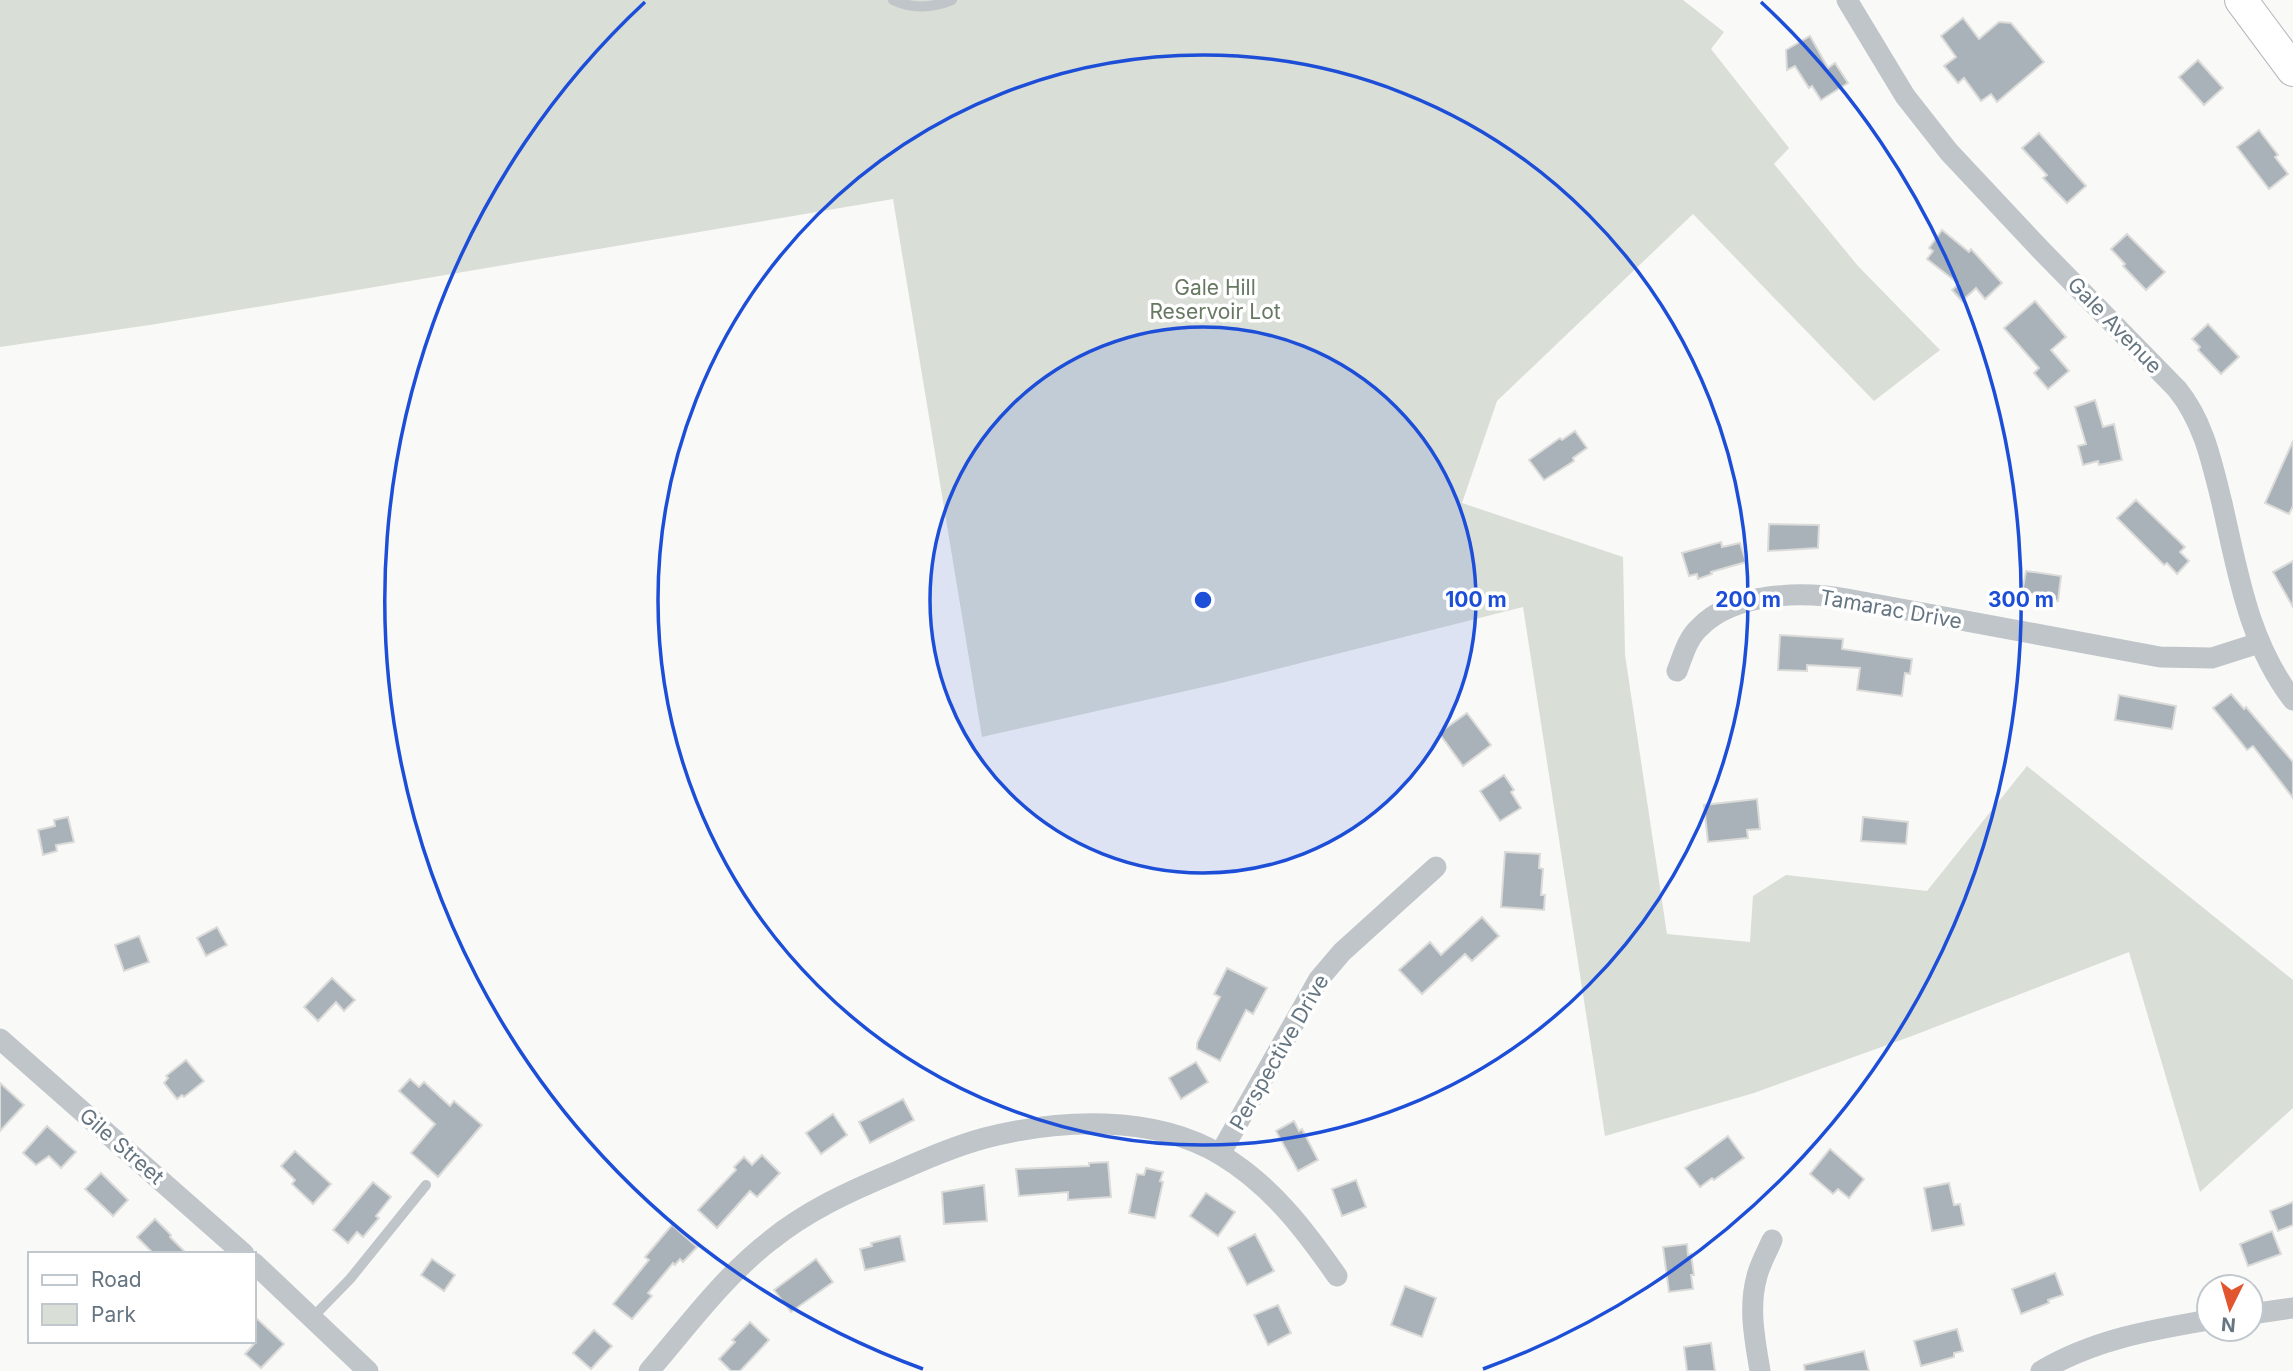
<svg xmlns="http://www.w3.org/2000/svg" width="2293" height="1371" font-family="Inter,sans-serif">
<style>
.green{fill:#d9ded6}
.building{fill:#a9b2b8;stroke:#dbdbd9;stroke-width:2}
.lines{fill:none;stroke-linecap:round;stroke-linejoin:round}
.secondary-casing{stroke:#b3b9bd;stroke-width:34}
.service{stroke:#c0c5c9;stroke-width:10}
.minor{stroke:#c0c5c9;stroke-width:21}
.secondary{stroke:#fff;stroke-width:32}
.ring{fill:none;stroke:#1d4ed8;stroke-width:3.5}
.labels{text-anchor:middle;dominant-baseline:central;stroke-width:7;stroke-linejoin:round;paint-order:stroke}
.park-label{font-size:21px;fill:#677963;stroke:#fff}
.street-label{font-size:21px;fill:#657581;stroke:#fff}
.centre{fill:#1d4ed8;stroke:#fff;stroke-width:3.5}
.ring-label{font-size:21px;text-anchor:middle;font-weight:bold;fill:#1d4ed8;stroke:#fff;stroke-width:7;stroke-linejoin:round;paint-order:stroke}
</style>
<rect width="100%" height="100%" fill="#f9f9f7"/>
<polygon class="green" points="0,0 1683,0 1724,32 1711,49 1789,148 1774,164 1858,266 1940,350 1874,401 1693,214 1497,401 1462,503 1623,557 1625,655 1667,934 1750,942 1753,896 1786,875 1927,891 2027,766 2293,980 2293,1108 2200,1192 2129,952 1912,1036 1754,1093 1605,1136 1523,607 1221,683 982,737 893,199 156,324 0,347"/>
<g class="building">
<polygon points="1963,18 1979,39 1999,22 2011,23 2044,62 1997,102 1991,94 1981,101 1964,78 1958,83 1944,66 1956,57 1941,36"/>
<polygon points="1810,36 1828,68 1835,63 1848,83 1821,100 1812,86 1809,88 1795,66 1787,70 1786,50"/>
<polygon points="2198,60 2223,88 2204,105 2179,77"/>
<polygon points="2259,130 2278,155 2275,157 2288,174 2269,189 2237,147"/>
<polygon points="2039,133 2086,186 2067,203 2043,178 2047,175 2022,148"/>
<polygon points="1942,230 1969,252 1971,249 2002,283 1985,299 1976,288 1962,301 1952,290 1959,284 1927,259 1933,251 1929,248"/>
<polygon points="2127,234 2165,272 2146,290 2123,266 2125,264 2111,249"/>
<polygon points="2035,301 2066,337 2051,350 2069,371 2048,389 2034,373 2039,368 2004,328"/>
<polygon points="2208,324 2239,357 2221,374 2198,350 2200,347 2192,339"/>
<polygon points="2095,400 2103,427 2114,424 2122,460 2099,465 2098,461 2083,465 2078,446 2086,444 2075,407"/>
<polygon points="1575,431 1587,448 1573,458 1574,461 1544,480 1529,460 1560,438 1562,440"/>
<polygon points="2293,441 2293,506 2289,514 2265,503"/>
<polygon points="2136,500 2185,547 2180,552 2189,561 2177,574 2167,563 2164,565 2117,518"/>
<polygon points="1769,524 1819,525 1818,548 1768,551"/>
<polygon points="1721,542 1722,547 1740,543 1746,562 1711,572 1712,574 1698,579 1697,574 1689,576 1682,553"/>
<polygon points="2293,561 2293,607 2273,572"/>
<polygon points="2026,571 2061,576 2058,601 2034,597 2034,594 2022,593"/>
<polygon points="1780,635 1843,639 1842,649 1912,659 1910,674 1905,673 1902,696 1857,690 1860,668 1807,665 1807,671 1778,670"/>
<polygon points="2231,694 2244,709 2246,707 2293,762 2293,798 2253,746 2247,750 2213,708"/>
<polygon points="2119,695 2176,706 2172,729 2115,720"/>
<polygon points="1467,713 1491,745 1463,766 1439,733"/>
<polygon points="1504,775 1514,790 1511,792 1521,808 1500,821 1480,791"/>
<polygon points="1757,799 1760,829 1747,830 1748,838 1708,842 1704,805"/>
<polygon points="68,817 74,842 56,845 57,851 43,855 38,830 55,826 54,820"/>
<polygon points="1863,817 1908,822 1906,844 1861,841"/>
<polygon points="1505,852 1540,854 1539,868 1543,869 1541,895 1545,895 1544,910 1501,907"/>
<polygon points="1482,917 1499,936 1472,961 1465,954 1422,994 1399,970 1430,942 1441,955"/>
<polygon points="217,927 227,945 206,956 197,938"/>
<polygon points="139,936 149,962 124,971 115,945"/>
<polygon points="1227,968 1267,988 1253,1014 1246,1010 1220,1061 1197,1049 1197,1043 1220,997 1214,994"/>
<polygon points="332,978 355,1000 344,1011 336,1002 318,1021 304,1007"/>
<polygon points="186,1060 204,1081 184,1097 182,1095 177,1099 164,1083 168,1078 166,1076"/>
<polygon points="1196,1062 1208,1082 1181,1099 1169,1078"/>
<polygon points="410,1079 419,1087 424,1082 450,1106 454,1101 482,1125 438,1177 411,1153 435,1124 399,1091"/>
<polygon points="0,1083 24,1105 0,1131"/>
<polygon points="903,1099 914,1120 870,1143 859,1122"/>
<polygon points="833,1114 847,1135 821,1154 806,1133"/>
<polygon points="1294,1121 1299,1131 1302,1129 1318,1160 1298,1171 1276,1131"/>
<polygon points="47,1126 76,1152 61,1168 49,1156 36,1165 23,1153"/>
<polygon points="1728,1136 1744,1158 1714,1180 1712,1178 1700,1187 1685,1168"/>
<polygon points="1830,1149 1864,1179 1849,1198 1838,1189 1833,1194 1810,1174"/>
<polygon points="295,1151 331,1184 313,1204 292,1184 295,1180 281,1166"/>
<polygon points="762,1155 780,1173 757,1197 750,1191 717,1228 698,1210 736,1170 734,1167 744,1157 752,1165"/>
<polygon points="1108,1162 1111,1197 1068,1200 1068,1192 1019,1196 1016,1169 1089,1166 1089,1163"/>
<polygon points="1146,1168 1163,1172 1160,1181 1163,1182 1155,1218 1129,1213 1137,1174 1144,1175"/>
<polygon points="101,1173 128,1200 113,1216 85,1189"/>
<polygon points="1356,1180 1366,1207 1342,1216 1332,1189"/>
<polygon points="373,1182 391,1197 376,1216 379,1218 363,1237 357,1232 348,1243 333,1230"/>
<polygon points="1949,1183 1954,1205 1960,1204 1964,1225 1932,1231 1924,1188"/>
<polygon points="984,1185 987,1221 944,1224 942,1192"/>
<polygon points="1206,1193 1235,1212 1218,1236 1190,1216"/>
<polygon points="2293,1202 2293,1225 2278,1231 2270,1211"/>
<polygon points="155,1219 171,1235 170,1237 187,1254 154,1254 137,1237"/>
<polygon points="672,1225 697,1247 683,1262 680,1259 675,1265 673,1263 648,1293 652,1296 632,1319 613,1304 649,1260 645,1257"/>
<polygon points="2272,1231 2281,1254 2248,1266 2240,1244"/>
<polygon points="1255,1234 1274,1271 1247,1285 1228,1248"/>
<polygon points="900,1236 905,1261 865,1270 860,1249 872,1246 871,1243"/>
<polygon points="1687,1244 1688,1255 1691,1254 1694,1275 1691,1275 1693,1289 1669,1292 1663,1247"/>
<polygon points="432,1259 455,1275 444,1291 421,1275"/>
<polygon points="816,1259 833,1282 791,1312 774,1290"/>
<polygon points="2055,1273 2063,1295 2048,1300 2049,1303 2021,1314 2012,1289"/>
<polygon points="1405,1286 1436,1298 1422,1337 1391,1325"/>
<polygon points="1278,1305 1291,1333 1268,1345 1254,1315"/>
<polygon points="254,1316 284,1344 261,1368 245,1354 254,1344"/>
<polygon points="750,1322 769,1340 740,1371 731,1371 719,1359 735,1342 732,1340"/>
<polygon points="1957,1329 1963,1351 1954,1353 1954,1357 1921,1366 1914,1341"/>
<polygon points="594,1330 612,1346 591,1369 573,1353"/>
<polygon points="1711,1343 1715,1371 1687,1371 1684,1347"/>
<polygon points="1864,1351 1869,1371 1805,1371 1804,1365"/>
</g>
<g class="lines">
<g class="secondary-casing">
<polyline id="secondary" points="2241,0 2293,70"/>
</g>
<g class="service">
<path d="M 893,0 C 912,9 932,8 952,0"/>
<polyline points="312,1318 350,1279 426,1185"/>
</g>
<g class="minor">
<path d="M 1847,0 L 1905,96 L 1949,152 L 2040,249 L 2177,389 C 2204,422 2212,463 2222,503 C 2238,573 2248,641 2293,700"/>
<path d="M 1677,671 C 1683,656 1687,639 1699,628 C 1733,592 1802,591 1847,599 L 2160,657 L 2212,658 L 2259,643"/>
<polyline points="0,1039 244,1254"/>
<polyline points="1220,1154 1319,979 1342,952 1436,867"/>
<polyline points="254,1263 368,1371"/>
<polyline points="2251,1314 2293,1308"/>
<path d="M 649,1371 C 687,1327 724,1276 771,1240 C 807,1211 848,1192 891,1174 C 921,1161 952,1147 985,1138 C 1059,1119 1153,1114 1221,1155 C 1271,1185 1305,1230 1337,1276"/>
<path d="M 1760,1371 C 1755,1340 1748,1308 1757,1276 C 1760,1264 1767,1252 1772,1240"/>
<path d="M 2041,1371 C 2093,1340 2150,1330 2209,1320"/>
</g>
<use href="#secondary" class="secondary"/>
</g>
<circle cx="1203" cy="600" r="273" fill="#1d4ed8" fill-opacity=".12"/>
<g class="ring">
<circle cx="1203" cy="600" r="273"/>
<circle cx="1203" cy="600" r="545"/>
<path d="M923 1369A818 818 0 0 1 645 2M1761 2A818 818 0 0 1 1483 1369"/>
</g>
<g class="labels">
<g class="park-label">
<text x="1215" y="287">Gale Hill<tspan x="1215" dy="24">Reservoir Lot</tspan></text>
</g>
<g class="street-label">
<text transform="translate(2115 325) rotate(46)">Gale Avenue</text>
<text transform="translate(1891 609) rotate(10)">Tamarac Drive</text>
<text transform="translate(1279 1052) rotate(-60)">Perspective Drive</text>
<text transform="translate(122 1146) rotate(41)">Gile Street</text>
</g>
</g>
<circle cx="1203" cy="600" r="10" class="centre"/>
<g class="ring-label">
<text x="1476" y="607">100 m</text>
<text x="1748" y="607">200 m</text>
<text x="2021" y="607">300 m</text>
</g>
<rect x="28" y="1252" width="228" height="91" fill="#ffffff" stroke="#c1c8cd" stroke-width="2"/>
<rect x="42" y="1275" width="35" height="10" fill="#ffffff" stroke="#c1c8cd" stroke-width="2"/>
<text x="91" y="1287" font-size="21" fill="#657581">Road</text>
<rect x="42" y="1304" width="35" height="21" fill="#d9ded6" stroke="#c1c8cd" stroke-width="2"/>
<text x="91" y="1322" font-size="21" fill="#657581">Park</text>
<g transform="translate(2230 1308) rotate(185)"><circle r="33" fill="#ffffff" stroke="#c1c8cd" stroke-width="2"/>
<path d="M0-5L12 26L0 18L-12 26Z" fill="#e1562f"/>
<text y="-10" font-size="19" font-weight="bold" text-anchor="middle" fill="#657581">N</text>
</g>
</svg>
